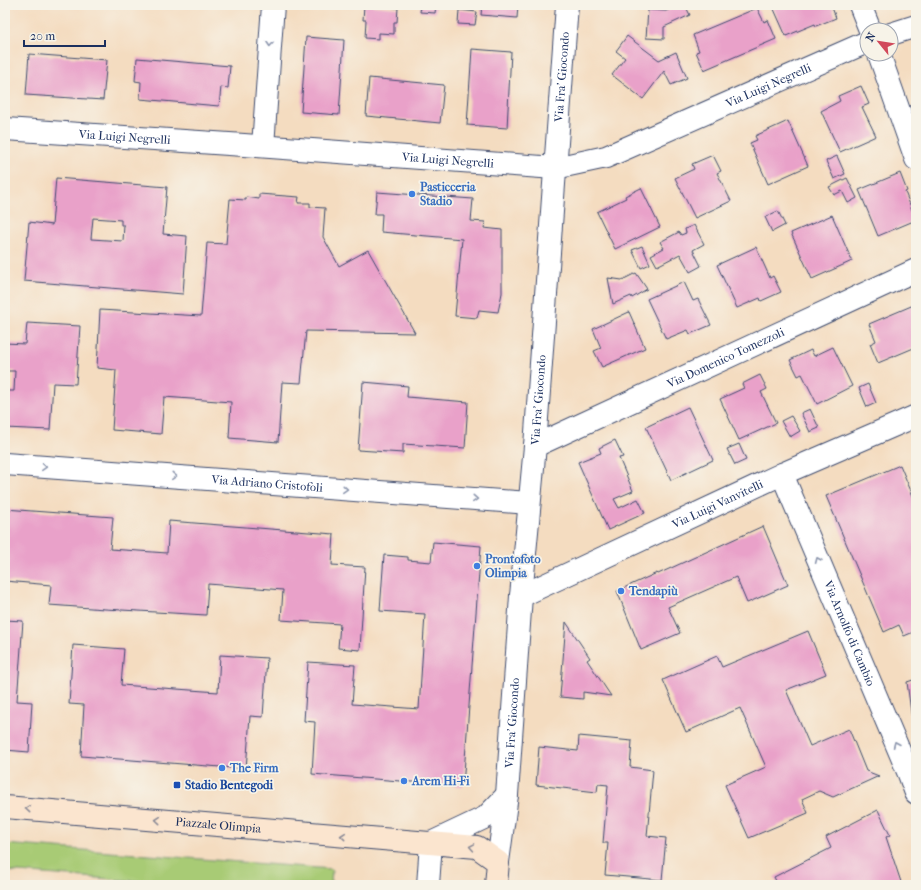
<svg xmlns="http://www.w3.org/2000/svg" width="921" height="890" font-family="'IM FELL French Canon',serif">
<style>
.green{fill:#a8cb74;stroke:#627d69}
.building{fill:#e9a1c9;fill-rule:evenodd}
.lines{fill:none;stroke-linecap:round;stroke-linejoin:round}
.street-casing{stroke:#3c496d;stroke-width:24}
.secondary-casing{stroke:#3c496d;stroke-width:24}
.street{stroke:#fff;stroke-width:22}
.secondary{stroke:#fbe5cf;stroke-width:22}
.oneway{stroke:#8d97ae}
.oneway2{stroke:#8b8a96}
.shop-dot{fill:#3f7fe0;stroke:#f7f3e8;stroke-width:1.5}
.transit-dot{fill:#1a4fb4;stroke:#f7f3e8;stroke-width:1.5}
.labels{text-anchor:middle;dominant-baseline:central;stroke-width:3.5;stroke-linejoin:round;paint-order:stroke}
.street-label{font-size:12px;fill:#1b2f5e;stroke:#f7f3e8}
.shop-label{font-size:12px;font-weight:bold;fill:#366cbe;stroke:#f7f3e8;text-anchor:start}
.transit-label{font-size:12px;font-weight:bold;fill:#164399;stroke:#f7f3e8;text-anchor:start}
</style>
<rect width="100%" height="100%" fill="#f7f3e8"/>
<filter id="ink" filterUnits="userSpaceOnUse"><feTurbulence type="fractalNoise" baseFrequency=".025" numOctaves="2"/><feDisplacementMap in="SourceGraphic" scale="8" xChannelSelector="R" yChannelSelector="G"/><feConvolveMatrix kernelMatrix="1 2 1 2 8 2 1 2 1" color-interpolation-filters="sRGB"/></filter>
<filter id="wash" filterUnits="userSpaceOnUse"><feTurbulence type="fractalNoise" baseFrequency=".012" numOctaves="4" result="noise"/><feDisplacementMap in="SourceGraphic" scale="16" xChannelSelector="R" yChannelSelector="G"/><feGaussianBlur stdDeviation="0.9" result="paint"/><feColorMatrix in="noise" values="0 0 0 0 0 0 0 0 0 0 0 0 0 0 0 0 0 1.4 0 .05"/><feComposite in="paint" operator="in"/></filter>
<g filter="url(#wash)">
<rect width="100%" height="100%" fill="#f4dcc0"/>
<polygon class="green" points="5,844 332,869 331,885 188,885 5,871"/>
<g id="blocks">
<g class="building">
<polygon points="364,5 398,8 397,22 394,22 394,34 379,33 379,39 365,38 366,20 363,20"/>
<polygon points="421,5 436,5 435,13 420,12"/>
<polygon points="482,5 518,5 517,18 481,15"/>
<polygon points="680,5 685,5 690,15 664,27 664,39 646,38 648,10 666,11"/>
<polygon points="778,5 831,5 836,18 816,26 815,24 786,36 773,7"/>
<polygon points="757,8 764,22 768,20 776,39 704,70 696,52 699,51 693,35"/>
<polygon points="459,10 477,12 475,25 458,24"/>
<polygon points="627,36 659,60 676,52 687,78 671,85 664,71 643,99 612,75 625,58 616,51"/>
<polygon points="306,37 344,40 339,115 301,112"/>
<polygon points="472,49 511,52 507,128 467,125"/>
<polygon points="29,54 107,60 103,100 26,95"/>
<polygon points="137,58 230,66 228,88 221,87 219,106 140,99 141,82 135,81"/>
<polygon points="369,78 444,85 440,123 366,116"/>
<polygon points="861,86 869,104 862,107 876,136 840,152 821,111 840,101 838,96"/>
<polygon points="788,121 808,166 768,184 750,143 757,140 755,136"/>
<polygon points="713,155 721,171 717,173 731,201 695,218 675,178 694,169 692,164"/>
<polygon points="837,156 845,174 834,179 826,161"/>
<polygon points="900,173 907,191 905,192 916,220 878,236 859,190"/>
<path d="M 56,178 L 167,187 L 163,234 L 187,236 L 183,294 L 24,281 L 29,222 L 52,225 ZM 93,218 L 121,220 L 121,225 L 124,225 L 123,241 L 91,239 Z"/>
<polygon points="847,178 857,198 848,203 842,191 834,195 829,187"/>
<polygon points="641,188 660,227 615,249 597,212 626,198 625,196"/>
<polygon points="377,192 473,199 471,221 485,222 484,228 502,230 502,293 498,312 479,310 477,318 455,316 462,239 381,232 382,214 375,214"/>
<polygon points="259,194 299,197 298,203 310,203 310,207 325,208 323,237 339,266 368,250 415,333 306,331 301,383 282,382 278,442 229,438 231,402 164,397 161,434 112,430 116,370 97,368 100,310 201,316 207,243 226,244 230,199 246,200 246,197 259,199"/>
<polygon points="778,211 785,225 772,232 765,217"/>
<polygon points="832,215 852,261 812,279 791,233"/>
<polygon points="694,225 704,244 693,250 701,266 690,272 680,254 657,266 651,255 664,248 660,242 679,232 681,235 686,233 685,229"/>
<polygon points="642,246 650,264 641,268 632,250"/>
<polygon points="756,247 770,278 773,276 781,292 761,301 760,298 737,308 717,265"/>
<polygon points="636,273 647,289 632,298 631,296 613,304 608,278 622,280"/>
<polygon points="684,282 693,301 698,299 711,325 690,334 688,330 666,339 647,299"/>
<polygon points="916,304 916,347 878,363 870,344 876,341 869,324"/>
<polygon points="629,312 645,348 602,367 594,351 601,348 593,329"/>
<polygon points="27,323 80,326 76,384 53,383 50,430 5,428 5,391 14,391 15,371 5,371 5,343 25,344"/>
<polygon points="833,347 852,386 817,404 802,374 798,376 790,360 811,350 814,356"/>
<polygon points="760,375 767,389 761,392 776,423 739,440 720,399 744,388 742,384"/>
<polygon points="363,382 408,386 407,397 468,402 465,448 403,444 403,453 358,450"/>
<polygon points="868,384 876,403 867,407 859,388"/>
<polygon points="688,407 713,460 671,480 646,427"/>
<polygon points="810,409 819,428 810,432 801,413"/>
<polygon points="791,416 800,431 790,437 781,421"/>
<polygon points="615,440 623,457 619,458 633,491 614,499 619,508 638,499 645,513 608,530 578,462 601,453 599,448"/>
<polygon points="739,444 746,460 735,465 727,449"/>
<polygon points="900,465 916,503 916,631 904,636 899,625 884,632 826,496"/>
<polygon points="5,509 113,517 110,549 167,553 169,521 334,534 332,565 365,567 360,650 338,648 340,624 281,620 283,590 208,584 206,615 105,609 49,605 51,585 5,581"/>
<polygon points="763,526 788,585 747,603 736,577 668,607 680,633 641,650 617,591 657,573 658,574"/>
<polygon points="433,542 481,546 463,786 312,774 315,722 304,721 308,662 355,665 352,704 419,709 425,614 380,611 384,555 408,557 408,560 431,562"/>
<polygon points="5,620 23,621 17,701 32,702 29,752 5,750"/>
<polygon points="566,622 590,658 587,660 611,696 583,692 583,699 560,697"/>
<polygon points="808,631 826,674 786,690 810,746 849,729 866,771 879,776 833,797 819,791 802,799 808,813 749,838 725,785 766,767 740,708 686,732 663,680 717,656 722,667"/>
<polygon points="73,645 124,649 121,685 218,692 220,655 267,658 263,717 250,716 246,769 81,756 84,705 69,704"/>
<polygon points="916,679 916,733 913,727 907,682"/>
<polygon points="579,736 632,741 630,767 653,770 647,836 666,838 662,880 605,875 608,843 603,843 608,785 598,784 597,792 536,785 539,747 578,751"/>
<polygon points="878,810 890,835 886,837 902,885 778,885 774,877 831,848 826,837"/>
</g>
</g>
</g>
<g filter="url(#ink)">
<use href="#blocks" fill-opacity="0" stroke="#3c496d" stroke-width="1"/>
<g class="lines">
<g class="street-casing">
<g id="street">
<polyline points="860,5 870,30"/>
<polyline points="891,34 916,26"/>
<polyline points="879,54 916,159"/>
<path id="s1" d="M 5,129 L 244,145 L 555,168 L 606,157 L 867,42"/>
<polyline points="263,146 273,5"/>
<path id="s2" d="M 535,446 L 916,270"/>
<path id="s3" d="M 5,464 L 529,503"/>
<path id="s4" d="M 782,474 L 909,774 L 916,793"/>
<path id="s5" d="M 521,596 L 782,474 L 916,416"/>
<path id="s6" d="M 498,862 L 507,795 L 521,596 L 535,446 L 567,5"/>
<polyline points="428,885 431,843 486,817 507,795"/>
</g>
</g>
<g class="secondary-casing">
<g id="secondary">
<path id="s7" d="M 5,807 L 477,847 L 498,862 L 496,885"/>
</g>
</g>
<use href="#street" class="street"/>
<use href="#secondary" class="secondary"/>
</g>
<defs><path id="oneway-chevron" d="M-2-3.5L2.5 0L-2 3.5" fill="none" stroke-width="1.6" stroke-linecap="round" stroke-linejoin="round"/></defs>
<g class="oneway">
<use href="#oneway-chevron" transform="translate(270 44) rotate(94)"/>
<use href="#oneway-chevron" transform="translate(44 467) rotate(4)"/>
<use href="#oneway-chevron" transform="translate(174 476) rotate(4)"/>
<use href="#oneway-chevron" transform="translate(345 489) rotate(4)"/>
<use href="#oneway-chevron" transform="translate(475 499) rotate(4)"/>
<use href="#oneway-chevron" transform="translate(818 560) rotate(-113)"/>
<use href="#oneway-chevron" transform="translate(896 744) rotate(-113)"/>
</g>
<g class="oneway2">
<use href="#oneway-chevron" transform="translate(28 809) rotate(-175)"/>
<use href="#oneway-chevron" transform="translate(158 820) rotate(-175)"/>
<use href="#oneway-chevron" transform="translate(343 836) rotate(-175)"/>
<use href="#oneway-chevron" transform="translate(472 847) rotate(-170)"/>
</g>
</g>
<g class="shop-dot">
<circle cx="412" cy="194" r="4"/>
<circle cx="477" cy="566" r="4"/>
<circle cx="621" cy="591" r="4"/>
<circle cx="222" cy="768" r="4"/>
<circle cx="404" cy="781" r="4"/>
</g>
<rect class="transit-dot" x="173" y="781" width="8" height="8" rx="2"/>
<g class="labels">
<g class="street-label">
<text stroke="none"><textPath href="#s6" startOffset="788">Via Fra' Giocondo</textPath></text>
<text stroke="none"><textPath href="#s1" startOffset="781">Via Luigi Negrelli</textPath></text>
<text stroke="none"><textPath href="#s1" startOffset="120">Via Luigi Negrelli</textPath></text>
<text stroke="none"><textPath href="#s1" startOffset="444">Via Luigi Negrelli</textPath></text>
<text stroke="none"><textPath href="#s2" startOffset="210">Via Domenico Tomezzoli</textPath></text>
<text stroke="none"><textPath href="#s6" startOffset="464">Via Fra' Giocondo</textPath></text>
<text stroke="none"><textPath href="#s3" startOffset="263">Via Adriano Cristofoli</textPath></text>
<text stroke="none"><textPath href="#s5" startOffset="217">Via Luigi Vanvitelli</textPath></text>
<text stroke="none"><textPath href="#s4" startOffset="173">Via Arnolfo di Cambio</textPath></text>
<text stroke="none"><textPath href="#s6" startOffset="140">Via Fra' Giocondo</textPath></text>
<text stroke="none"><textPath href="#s7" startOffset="214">Piazzale Olimpia</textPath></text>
</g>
<g class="shop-label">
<text x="420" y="187">Pasticceria<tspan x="420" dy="14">Stadio</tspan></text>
<text x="485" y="559">Prontofoto<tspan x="485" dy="14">Olimpia</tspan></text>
<text x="629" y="591">Tendapiù</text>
<text x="230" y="768">The Firm</text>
<text x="412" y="781">Arem Hi-Fi</text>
</g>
<g class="transit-label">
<text x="185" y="785">Stadio Bentegodi</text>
</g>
</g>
<rect width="921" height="890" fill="none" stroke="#f7f3e8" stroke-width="20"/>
<g transform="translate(879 42) rotate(300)"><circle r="19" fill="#f7f3e8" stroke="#9fa5b1"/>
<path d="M0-3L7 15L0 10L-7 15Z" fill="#d1495b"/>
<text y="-6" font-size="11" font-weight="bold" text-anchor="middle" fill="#1b2f5e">N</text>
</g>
<path d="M24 40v6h81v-6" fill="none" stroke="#1b2f5e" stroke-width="2"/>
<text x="30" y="40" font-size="12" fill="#1b2f5e" stroke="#f7f3e8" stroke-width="3" paint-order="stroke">20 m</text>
</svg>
